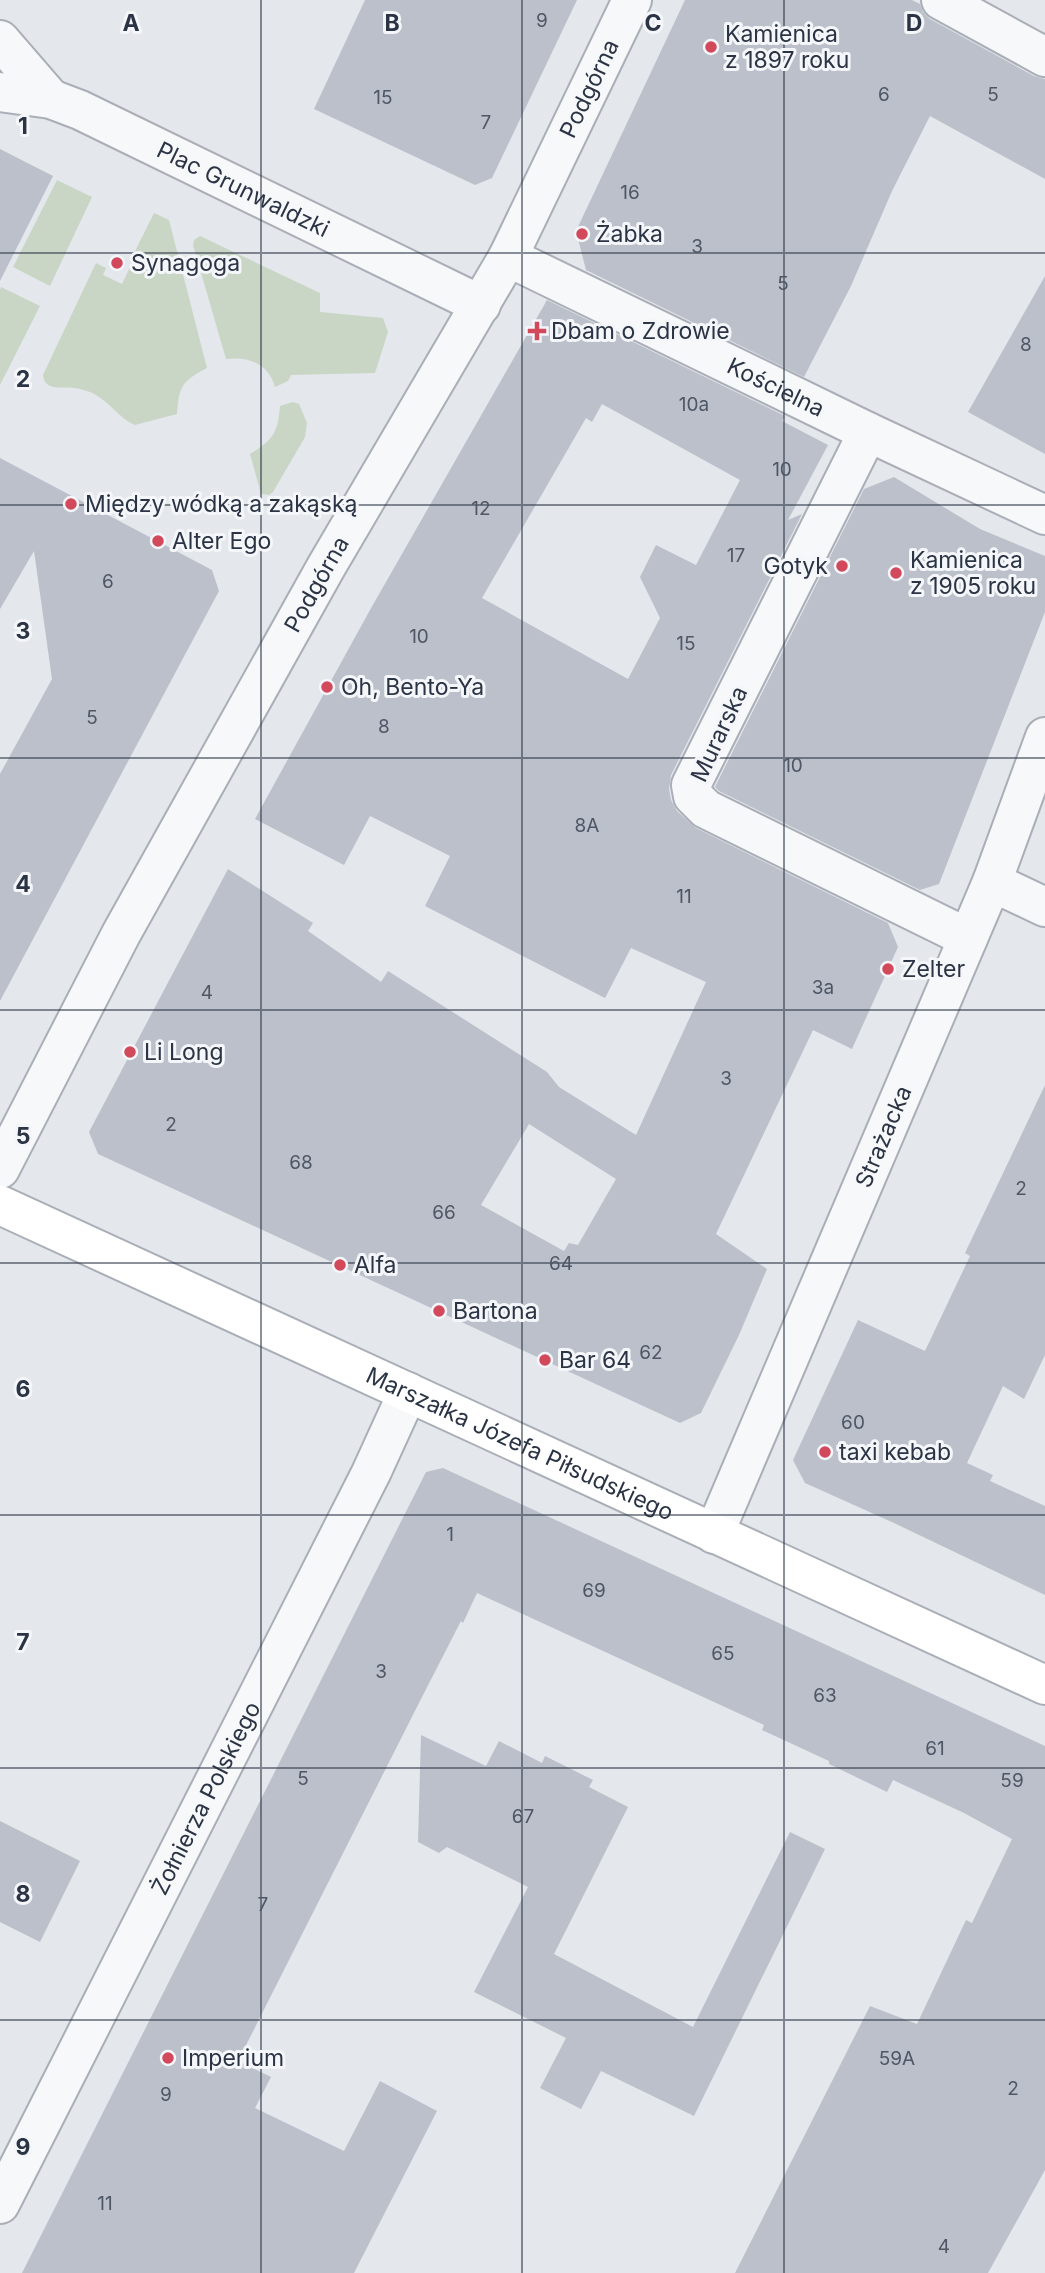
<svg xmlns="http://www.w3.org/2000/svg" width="1045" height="2273" font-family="Inter,sans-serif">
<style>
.green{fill:#c9d6c5}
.building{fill:#bbc0ca;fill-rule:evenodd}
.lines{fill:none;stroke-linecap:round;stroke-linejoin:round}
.pedestrian-casing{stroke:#a9aeb7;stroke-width:42}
.minor-casing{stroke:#a9aeb7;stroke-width:42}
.secondary-casing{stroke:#a9aeb7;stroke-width:42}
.pedestrian{stroke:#f7f8fa;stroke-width:38}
.minor{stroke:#f7f8fa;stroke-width:38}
.secondary{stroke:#fff;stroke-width:38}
.grid{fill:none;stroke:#2b3445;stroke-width:2;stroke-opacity:0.55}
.poi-dot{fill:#d1495b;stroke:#f4f6f9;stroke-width:2.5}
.labels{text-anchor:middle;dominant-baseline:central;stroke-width:6;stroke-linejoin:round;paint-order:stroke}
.number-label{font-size:19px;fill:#4f5766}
.poi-label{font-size:23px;fill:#2b3445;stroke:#f4f6f9;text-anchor:start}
.street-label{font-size:23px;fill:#2b3445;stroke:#f4f6f9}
.grid-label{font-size:23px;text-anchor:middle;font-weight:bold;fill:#2b3445;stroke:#f4f6f9;stroke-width:6;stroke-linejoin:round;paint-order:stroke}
</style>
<rect width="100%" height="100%" fill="#e4e7ec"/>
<g class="green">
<polygon points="57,180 92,197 50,286 13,267"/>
<path d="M 154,213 L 169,220 L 207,368 C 182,381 179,386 177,414 L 135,425 C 118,418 109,400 90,392 C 86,391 79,388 74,388 C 62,386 45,392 43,375 L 96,263 L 106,268 L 103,275 L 122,284 L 135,257 L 134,253 Z"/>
<path d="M 200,236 L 320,293 L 320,312 L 383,318 L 388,332 L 375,373 L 291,375 L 288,381 L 275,387 C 269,364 249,356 226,359 L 193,245 L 194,240 Z"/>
<polygon points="1,287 40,306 0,385 0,290"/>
<path d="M 293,402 L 299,404 L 307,423 L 305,437 L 273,492 L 269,495 L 261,494 L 250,454 C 273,440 278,433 280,406 Z"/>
</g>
<g class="building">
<polygon points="365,0 577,0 492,178 475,185 314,109"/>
<polygon points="685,0 912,0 920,4 923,12 930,19 1034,76 1045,79 1045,179 930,116 892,191 851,286 804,377 586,270 576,231"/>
<polygon points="0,149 53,176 0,281"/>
<polygon points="1045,276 1045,454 968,412"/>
<path d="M 547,300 L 785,416 L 782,421 L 828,445 L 788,520 L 802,514 L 671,775 L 669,789 L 671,800 L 677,811 L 696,828 L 888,923 L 898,947 L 852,1049 L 813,1030 L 716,1234 L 767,1269 L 739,1335 L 701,1413 L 680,1423 L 98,1154 L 89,1132 L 228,869 L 313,923 L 308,931 L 381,982 L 388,971 L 547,1072 L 559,1087 L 636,1135 L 706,982 L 631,948 L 605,998 L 425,906 L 450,856 L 370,816 L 344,865 L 255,819 L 370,610 ZM 602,404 L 740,480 L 696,565 L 656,545 L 640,577 L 660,618 L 628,679 L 482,598 L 586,418 L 592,422 ZM 529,1124 L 616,1179 L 578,1245 L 569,1243 L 564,1251 L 481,1205 Z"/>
<polygon points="0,458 212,570 219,591 0,1001 0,774 52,679 34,551 0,609"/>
<polygon points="894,477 980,529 1045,556 1045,612 939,884 920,890 719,791 715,787 864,489"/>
<polygon points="1045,1085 1045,1355 1024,1399 1003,1386 967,1463 993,1475 990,1481 1045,1506 1045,1595 894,1523 805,1483 793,1460 858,1320 925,1351 970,1256 965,1253"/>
<polygon points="443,1468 1045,1746 1045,2170 988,2273 735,2273 870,2006 917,2024 966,1920 972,1923 1012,1839 964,1813 893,1780 887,1792 829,1764 829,1761 762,1730 764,1725 477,1593 463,1623 461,1621 422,1697 238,2061 271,2077 255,2108 344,2151 380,2081 437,2111 354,2273 22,2273 426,1472"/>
<polygon points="421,1735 486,1766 499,1741 542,1763 545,1756 593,1780 589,1787 628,1807 554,1954 693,2027 790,1832 825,1849 694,2116 601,2071 581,2109 540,2088 566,2038 474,1992 528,1887 447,1847 439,1853 418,1842"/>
<polygon points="0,1821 80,1861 40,1942 0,1922"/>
</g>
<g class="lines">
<g class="pedestrian-casing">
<g id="pedestrian">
<polyline points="941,0 1045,57"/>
<path id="s1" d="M 508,257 L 632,0"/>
</g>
</g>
<g class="minor-casing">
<g id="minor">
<polyline points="0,40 51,99"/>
<path id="s2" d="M 0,92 L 51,99 L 80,110 L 481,305"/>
<polyline points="868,432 691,785 693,796 706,809 968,938"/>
<polyline points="992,882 1045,907"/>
<path id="s3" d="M 0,1169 L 121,934 L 326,567 L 508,257 L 868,432 L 1045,515"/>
<path id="s4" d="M 714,1534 L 992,882 L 1045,737"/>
<path id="s5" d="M 0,2204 L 371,1473 L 408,1392"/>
</g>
</g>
<g class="secondary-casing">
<g id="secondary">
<path id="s6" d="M 0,1205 L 1045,1685"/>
</g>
</g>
<use href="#pedestrian" class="pedestrian"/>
<use href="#minor" class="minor"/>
<use href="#secondary" class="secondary"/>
</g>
<path class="grid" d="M 261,0 L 261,2273M 522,0 L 522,2273M 784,0 L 784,2273M 0,253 L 1045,253M 0,505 L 1045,505M 0,758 L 1045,758M 0,1010 L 1045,1010M 0,1263 L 1045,1263M 0,1515 L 1045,1515M 0,1768 L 1045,1768M 0,2020 L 1045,2020"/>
<g class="poi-dot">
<circle cx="711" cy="47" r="7"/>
<circle cx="582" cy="234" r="7"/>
<circle cx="117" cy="263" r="7"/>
<path d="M533.5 320.5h7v7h7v7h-7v7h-7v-7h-7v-7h7z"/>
<circle cx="71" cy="504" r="7"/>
<circle cx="158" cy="541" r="7"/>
<circle cx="842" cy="566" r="7"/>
<circle cx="896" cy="573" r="7"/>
<circle cx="327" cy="687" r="7"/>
<circle cx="888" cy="969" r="7"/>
<circle cx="130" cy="1052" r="7"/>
<circle cx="340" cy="1265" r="7"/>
<circle cx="439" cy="1311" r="7"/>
<circle cx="545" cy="1360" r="7"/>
<circle cx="825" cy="1452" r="7"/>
<circle cx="168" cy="2058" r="7"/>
</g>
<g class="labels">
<g class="number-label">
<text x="542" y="20">9</text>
<text x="884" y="94">6</text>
<text x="993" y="94">5</text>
<text x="383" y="97">15</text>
<text x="486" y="122">7</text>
<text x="630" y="192">16</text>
<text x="697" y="246">3</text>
<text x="783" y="283">5</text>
<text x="1026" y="344">8</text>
<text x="694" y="404">10a</text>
<text x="782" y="469">10</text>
<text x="481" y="508">12</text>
<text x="736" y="555">17</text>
<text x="108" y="581">6</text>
<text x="419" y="636">10</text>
<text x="686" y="643">15</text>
<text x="92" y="717">5</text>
<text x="384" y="726">8</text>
<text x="793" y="765">10</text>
<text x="587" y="825">8A</text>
<text x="684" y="896">11</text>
<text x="823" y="987">3a</text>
<text x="207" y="992">4</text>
<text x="726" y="1078">3</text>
<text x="171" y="1124">2</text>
<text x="301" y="1162">68</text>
<text x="1021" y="1188">2</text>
<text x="444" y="1212">66</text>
<text x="561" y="1263">64</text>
<text x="651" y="1352">62</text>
<text x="853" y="1422">60</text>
<text x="450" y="1534">1</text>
<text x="594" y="1590">69</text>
<text x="723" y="1653">65</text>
<text x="381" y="1671">3</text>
<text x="825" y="1695">63</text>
<text x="935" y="1748">61</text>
<text x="303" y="1778">5</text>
<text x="1012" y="1780">59</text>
<text x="523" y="1816">67</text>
<text x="263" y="1904">7</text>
<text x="897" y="2058">59A</text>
<text x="1013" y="2088">2</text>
<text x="166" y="2094">9</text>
<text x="105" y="2203">11</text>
<text x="944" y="2246">4</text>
</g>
<g class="poi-label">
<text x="725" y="34">Kamienica<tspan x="725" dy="26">z 1897 roku</tspan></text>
<text x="596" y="234">Żabka</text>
<text x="131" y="263">Synagoga</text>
<text x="551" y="331">Dbam o Zdrowie</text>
<text x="85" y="504">Między wódką a zakąską</text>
<text x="172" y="541">Alter Ego</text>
<text x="910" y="560">Kamienica<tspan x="910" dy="26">z 1905 roku</tspan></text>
<text x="828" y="566" text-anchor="end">Gotyk</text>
<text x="341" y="687">Oh, Bento-Ya</text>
<text x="902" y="969">Zelter</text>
<text x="144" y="1052">Li Long</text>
<text x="354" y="1265">Alfa</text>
<text x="453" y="1311">Bartona</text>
<text x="559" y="1360">Bar 64</text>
<text x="839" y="1452">taxi kebab</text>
<text x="182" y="2058">Imperium</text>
</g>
<g class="street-label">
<text stroke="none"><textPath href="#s1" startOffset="187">Podgórna</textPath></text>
<text stroke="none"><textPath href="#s2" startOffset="264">Plac Grunwaldzki</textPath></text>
<text stroke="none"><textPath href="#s3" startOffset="1342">Kościelna</textPath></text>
<text stroke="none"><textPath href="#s3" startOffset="665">Podgórna</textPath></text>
<text transform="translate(719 734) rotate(-65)">Murarska</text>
<text stroke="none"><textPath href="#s4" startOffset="432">Strażacka</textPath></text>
<text stroke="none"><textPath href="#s6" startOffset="572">Marszałka Józefa Piłsudskiego</textPath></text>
<text stroke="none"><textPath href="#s5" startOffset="455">Żołnierza Polskiego</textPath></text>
</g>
</g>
<g class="grid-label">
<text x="131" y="31">A</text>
<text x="392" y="31">B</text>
<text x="653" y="31">C</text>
<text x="914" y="31">D</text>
<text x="23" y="134">1</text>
<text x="23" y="387">2</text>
<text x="23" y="639">3</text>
<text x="23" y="892">4</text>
<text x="23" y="1144">5</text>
<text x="23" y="1397">6</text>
<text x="23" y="1650">7</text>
<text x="23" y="1902">8</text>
<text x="23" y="2155">9</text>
</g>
</svg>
